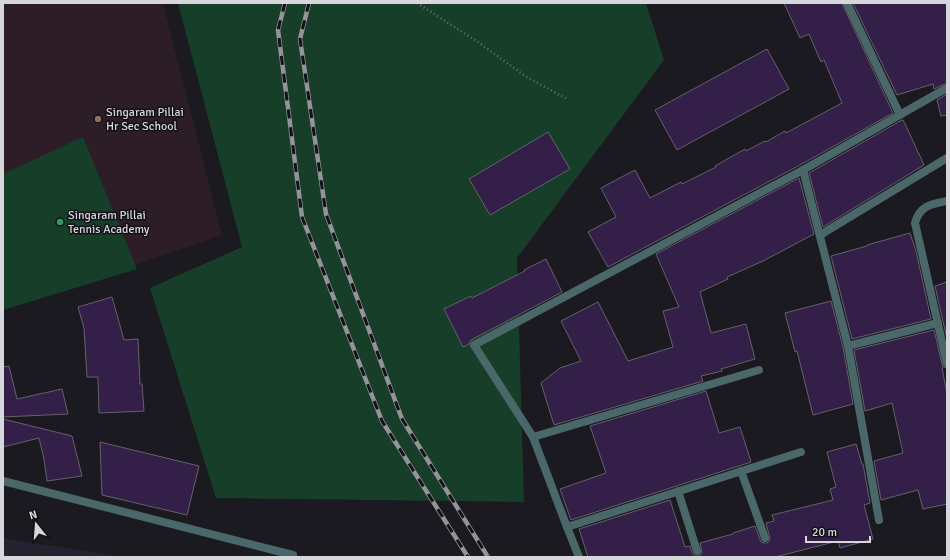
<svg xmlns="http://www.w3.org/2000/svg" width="950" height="560" font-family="Signika,sans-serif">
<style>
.built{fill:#25222f}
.education{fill:#2c1d27}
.green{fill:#173e29}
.building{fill:#331f47;stroke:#65616a}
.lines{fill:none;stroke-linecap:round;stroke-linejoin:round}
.path{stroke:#706f76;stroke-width:2.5;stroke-dasharray:1 3;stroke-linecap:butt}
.street{stroke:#4a6769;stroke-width:8}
.rail-casing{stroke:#949398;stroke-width:4.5}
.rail{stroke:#121118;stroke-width:3;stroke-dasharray:9;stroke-linecap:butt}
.education-dot{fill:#8d6e63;stroke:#121118;stroke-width:1.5}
.leisure-dot{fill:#2e9e5b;stroke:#121118;stroke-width:1.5}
.labels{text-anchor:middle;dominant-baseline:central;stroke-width:3;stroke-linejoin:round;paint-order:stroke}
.poi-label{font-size:12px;fill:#d7d6db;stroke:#121118;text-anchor:start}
</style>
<rect width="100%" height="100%" fill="#1b1a21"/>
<polygon class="built" points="3,538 121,557 3,557"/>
<polygon class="education" points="3,3 163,3 222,235 3,310"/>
<g class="green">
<polygon points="178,3 646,3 664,60 517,258 524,502 216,498 150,288 242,247"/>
<polygon points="83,137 137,269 3,310 3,174"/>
</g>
<g class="building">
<polygon points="784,3 842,3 893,113 800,165 608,267 588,232 616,217 601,188 635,170 650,198 681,182 682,184 716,167 715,166 745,149 746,151 765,141 766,142 785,131 786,133 842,103 824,60 821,62 809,34 800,38"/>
<polygon points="853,3 947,3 947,83 934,89 933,84 897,95"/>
<polygon points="767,49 789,89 677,150 655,110"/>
<polygon points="947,94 947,115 941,116 937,100"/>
<polygon points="902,120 903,120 906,126 924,165 823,227 809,173"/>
<polygon points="548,132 570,169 490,215 469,179"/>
<polygon points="799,178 814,234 763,261 727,277 728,279 700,292 711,333 746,324 755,359 721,369 722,371 701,376 703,381 554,425 541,383 560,368 581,361 561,321 598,302 628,361 673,347 663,311 679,307 656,254"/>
<polygon points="910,233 916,251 931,319 852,339 831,256 867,246 867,245"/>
<polygon points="546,259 562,292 471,340 469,344 463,347 444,309 471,296 472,298 525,271 524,270"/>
<polygon points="947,282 947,339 935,286"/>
<polygon points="112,297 124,340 138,339 140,384 142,384 144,411 99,413 98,377 87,377 84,328 78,307"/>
<polygon points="831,301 843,347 853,404 813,415 797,351 795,352 785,313"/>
<polygon points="934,330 943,368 942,368 947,394 947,504 923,509 918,490 881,500 874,461 903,453 892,403 865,411 854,350"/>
<polygon points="9,366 17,399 62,389 68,414 3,417 3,367"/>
<polygon points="706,391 719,433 740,427 751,462 571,520 560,489 606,473 590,426"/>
<polygon points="3,419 72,436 82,476 47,481 44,459 39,438 3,447"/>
<polygon points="100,442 199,466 187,515 102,495"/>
<polygon points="856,444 862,464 863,464 870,503 864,505 873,539 840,548 838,541 775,557 588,557 579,529 670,500 685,547 690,546 692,553 695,556 699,556 702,553 700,543 733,534 733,533 755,526 761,542 764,543 767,543 769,541 770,539 766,523 774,521 772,515 833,500 830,489 836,487 827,452"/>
</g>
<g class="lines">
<polyline class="path" points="417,3 478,42 525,76 567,99"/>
<g class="street">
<polyline points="847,3 900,115"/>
<polyline points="803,170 848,346 879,520"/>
<path d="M 947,201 C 932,204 920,205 915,223 L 947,364"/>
<polyline points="820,235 947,158"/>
<polyline points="848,346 938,323"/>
<polyline points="759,370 533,437 474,345 803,170 947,88"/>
<polyline points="533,437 567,527 801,452"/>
<polyline points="741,471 765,538"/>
<polyline points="3,481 293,555"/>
<polyline points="678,491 697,551"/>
<polyline points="567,527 579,557"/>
</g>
<g class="rail-casing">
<g id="rail">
<polyline points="285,3 278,30 302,217 382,421 468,557"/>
<polyline points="309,3 300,39 326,214 402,419 488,557"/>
</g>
</g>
<use href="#rail" class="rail"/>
</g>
<circle class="education-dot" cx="98" cy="119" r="4"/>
<circle class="leisure-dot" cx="60" cy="222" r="4"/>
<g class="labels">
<g class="poi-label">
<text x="106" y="112">Singaram Pillai<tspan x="106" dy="14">Hr Sec School</tspan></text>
<text x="68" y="215">Singaram Pillai<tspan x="68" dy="14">Tennis Academy</tspan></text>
</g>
</g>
<rect width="950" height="560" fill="none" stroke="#d7d6db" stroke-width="8"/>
<g transform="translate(36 524) rotate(343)" stroke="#121118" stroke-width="3" paint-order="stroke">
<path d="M0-3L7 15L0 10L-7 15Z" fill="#d7d6db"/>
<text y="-6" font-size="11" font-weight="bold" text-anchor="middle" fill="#d7d6db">N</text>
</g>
<path d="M806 536v6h64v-6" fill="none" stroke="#d7d6db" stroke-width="2"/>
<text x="812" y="536" font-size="12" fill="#d7d6db" stroke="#121118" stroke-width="3" paint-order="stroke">20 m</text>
</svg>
